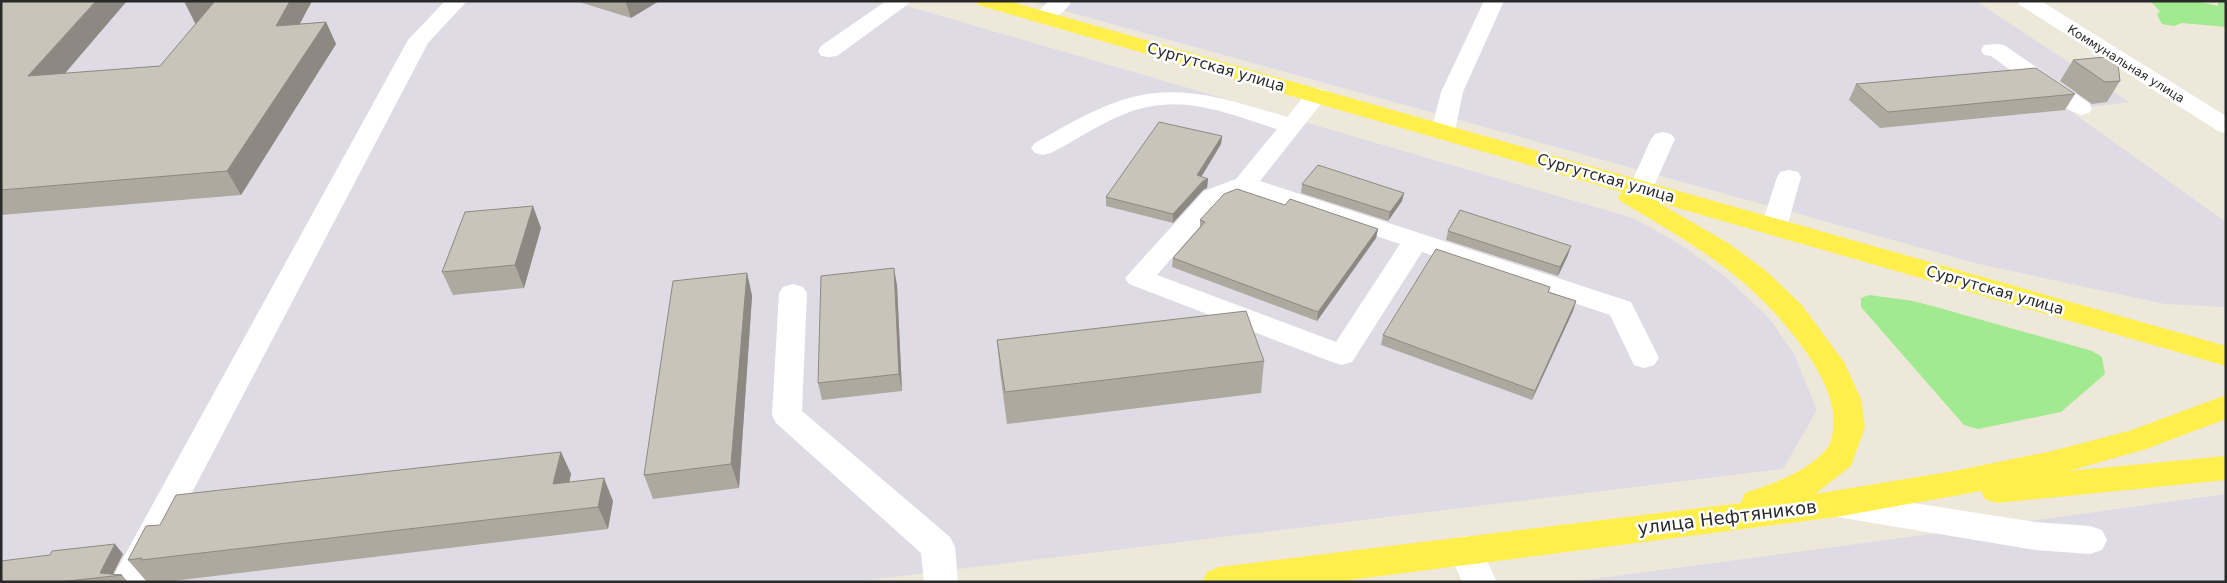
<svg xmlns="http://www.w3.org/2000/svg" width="2227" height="583" font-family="'DejaVu Sans',sans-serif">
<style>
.industrial{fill:#dfdbe5}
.green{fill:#a2ea90}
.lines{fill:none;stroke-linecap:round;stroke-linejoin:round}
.minor{fill:#fff;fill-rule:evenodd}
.major{fill:#ffef4d;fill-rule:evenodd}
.wall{fill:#ada99f}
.shaded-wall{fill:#8d8982}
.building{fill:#c9c4b9;stroke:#8d8982}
.labels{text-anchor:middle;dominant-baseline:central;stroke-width:5;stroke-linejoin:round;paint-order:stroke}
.far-street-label{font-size:12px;fill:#292929;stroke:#fff}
.street-label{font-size:15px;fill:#292929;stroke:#fff}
.near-street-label{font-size:18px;fill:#292929;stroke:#fff}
</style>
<rect width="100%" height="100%" fill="#ede8da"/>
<g class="industrial">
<polygon points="1,1 890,1 1633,218 1680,244 1727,278 1770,319 1794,354 1817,410 1783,469 852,582 1,582"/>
<polygon points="1029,1 1976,1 2129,102 2069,110 2226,222 2226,307 2165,304 1979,264"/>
<polygon points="2226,494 2226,582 1571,582 2066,516"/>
</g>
<g class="green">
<polygon points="2150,1 2196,1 2218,6 2218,1 2226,1 2226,27 2182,23 2174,26 2162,24 2157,15 2160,11"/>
<polygon points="1869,295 1913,301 1936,307 2092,351 2102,357 2105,374 2061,412 1978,429 1964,425 1861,307 1861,298"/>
</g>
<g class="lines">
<g class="minor">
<polygon points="445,1 467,1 428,43 145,582 110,582 408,40"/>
<polygon points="886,1 910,1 907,5 837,56 829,57 821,56 818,51 821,46"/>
<path d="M 1049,1 L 1072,1 C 1064,13 1049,25 1035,21 L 1032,17 Z"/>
<polygon points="1484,1 1504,1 1463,92 1455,131 1451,136 1443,138 1435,136 1431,131 1441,92"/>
<polygon points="2017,1 2041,1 2226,116 2226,133 2218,131 2020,5"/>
<polygon points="1996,44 2004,45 2089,103 2092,108 2089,113 2081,115 2060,106 1991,56 1984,55 1981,50 1984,45"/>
<path d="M 1317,88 L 1325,90 L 1328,95 L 1260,181 L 1631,302 L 1659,358 L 1654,365 L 1644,368 L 1634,365 L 1610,315 L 1422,252 L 1352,362 L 1342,365 L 1332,362 L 1129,284 L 1125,278 L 1204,191 L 1236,179 L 1277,129 C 1236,116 1191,97 1147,107 C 1113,114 1082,137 1051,153 L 1043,155 L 1035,153 L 1031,148 L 1035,143 C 1058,130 1081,116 1106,106 C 1170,78 1224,98 1287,117 L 1309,90 ZM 1246,192 L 1400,244 L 1336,342 L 1157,275 L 1222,201 Z"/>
<polygon points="1663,132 1671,134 1675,139 1653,188 1650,193 1641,195 1632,193 1629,188 1651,139 1655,134"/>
<polygon points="1789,170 1798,172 1801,177 1787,227 1783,233 1774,235 1765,233 1761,227 1777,177 1780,172"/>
<polygon points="793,284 803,287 807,293 802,411 950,537 955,547 958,582 924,582 921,553 776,423 772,415 779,293 783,287"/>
<polygon points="1837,491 2035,522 2090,526 2102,530 2107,540 2102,550 2090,554 2035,550 1837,517 1825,513 1821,504 1825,495"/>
<polygon points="1465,536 1477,540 1497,582 1462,582 1448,550 1453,540"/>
</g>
<path class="major" d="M 975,1 L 1008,1 L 2226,346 L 2226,366 L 1657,202 L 1728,243 L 1765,270 L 1801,304 L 1844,362 L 1861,399 L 1865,427 L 1851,466 L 1815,494 L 1954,471 L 2048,452 L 2129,431 L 2226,395 L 2226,419 L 2146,449 L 2069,471 L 2226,456 L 2226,480 L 1997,503 L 1985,499 L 1981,491 L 1836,517 L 1334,582 L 1202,582 L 1207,572 L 1219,567 L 1741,503 L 1745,493 C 1774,483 1803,474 1825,451 C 1834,442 1834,424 1833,412 C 1829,387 1816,365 1801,345 C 1750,275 1694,245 1622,202 L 1618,197 L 1622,192 L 978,5 Z"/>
</g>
<g class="wall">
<polygon points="1,1 65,74 160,66 196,24 185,3 186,1 312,1 299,24 326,22 336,44 241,195 1,215"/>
<polygon points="576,1 659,1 631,18"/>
<polygon points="2073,60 2120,81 2107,102 2092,104 2060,81"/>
<polygon points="1856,84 2075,94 2065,110 1880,128 1849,100"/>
<polygon points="1222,136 1221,144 1201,177 1208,179 1207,188 1203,190 1173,223 1106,206 1106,197"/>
<polygon points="1302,184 1404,193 1402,201 1388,221 1301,193"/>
<polygon points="1285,205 1378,229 1376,238 1317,321 1172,267 1173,258 1200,227 1200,220"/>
<polygon points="541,228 524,288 453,295 442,272"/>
<polygon points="1448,231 1568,255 1558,276 1446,240"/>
<polygon points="747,273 752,296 739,488 653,499 644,475"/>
<polygon points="897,285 902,391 822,400 818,383"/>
<polygon points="1550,287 1549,292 1576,301 1573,311 1532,400 1381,345 1383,335"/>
<polygon points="997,340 1264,361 1261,393 1007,424 1000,372"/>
<polygon points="561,452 571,474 569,482 613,501 608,529 164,582 159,582 158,581 147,582 128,560 160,525"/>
<polygon points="123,554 113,574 122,575 128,582 1,582"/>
</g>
<g class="shaded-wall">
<polygon points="96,1 127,1 43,99 28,76"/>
<polygon points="207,1 216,1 196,25 185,3"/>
<polygon points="290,1 312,1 287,48 276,26"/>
<polygon points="629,1 659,1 631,18 626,3"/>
<polygon points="326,22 336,44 241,195 227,171"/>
<polygon points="1222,136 1221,144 1197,184 1197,175"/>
<polygon points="1208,179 1207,188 1203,190 1173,223 1173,214 1203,181"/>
<polygon points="1404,193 1402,201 1388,221 1390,212"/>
<polygon points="533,206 541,228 524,288 515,265"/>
<polygon points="1378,229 1376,238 1317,321 1318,312"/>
<polygon points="1571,246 1568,255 1558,276 1560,267"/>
<polygon points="894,268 897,285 902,391 899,374"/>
<polygon points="747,273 752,296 739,488 731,464"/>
<polygon points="1576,301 1573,311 1532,400 1535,391"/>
<polygon points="561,452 571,474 564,507 553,484"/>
<polygon points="604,478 613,501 608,529 598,507"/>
<polygon points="115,544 123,554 112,576 100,573"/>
</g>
<g class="building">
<polygon points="1,1 96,1 28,76 160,66 215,1 290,1 276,26 326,22 227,171 1,190"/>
<polygon points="186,1 207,1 185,3"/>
<polygon points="2117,56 2120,81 2105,82 2073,60"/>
<polygon points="2036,68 2075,94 1888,112 1856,84"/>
<polygon points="1159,122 1222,136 1197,175 1208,179 1203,181 1173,214 1106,197"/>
<polygon points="1318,165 1404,193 1390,212 1302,184"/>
<polygon points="1237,189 1285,205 1290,199 1378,229 1318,312 1173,258 1205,222 1200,220 1224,194"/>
<polygon points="533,206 515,265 442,272 465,212"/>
<polygon points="1460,210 1571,246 1560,267 1448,231"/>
<polygon points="1436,249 1550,287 1548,292 1576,301 1535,391 1383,335"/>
<polygon points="894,268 899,374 818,383 821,276"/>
<polygon points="747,273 731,464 644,475 673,281"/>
<polygon points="1246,311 1264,361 1005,392 997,340"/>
<polygon points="561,452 553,484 604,478 598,507 141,560 142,558 128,560 146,526 160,525 176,495"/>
<polygon points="115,544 100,573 122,575 59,582 1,582 1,561 50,555 52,551"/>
</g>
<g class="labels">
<g class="far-street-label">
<text transform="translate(2126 64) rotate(32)">Коммунальная улица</text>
</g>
<g class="street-label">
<text transform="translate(1216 67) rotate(16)">Сургутская улица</text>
<text transform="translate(1606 178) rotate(16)">Сургутская улица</text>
<text transform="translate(1995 290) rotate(16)">Сургутская улица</text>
</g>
<g class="near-street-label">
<text transform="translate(1727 517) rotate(-7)">улица Нефтяников</text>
</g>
</g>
<rect width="2227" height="583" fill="none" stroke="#292929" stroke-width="5"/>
</svg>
